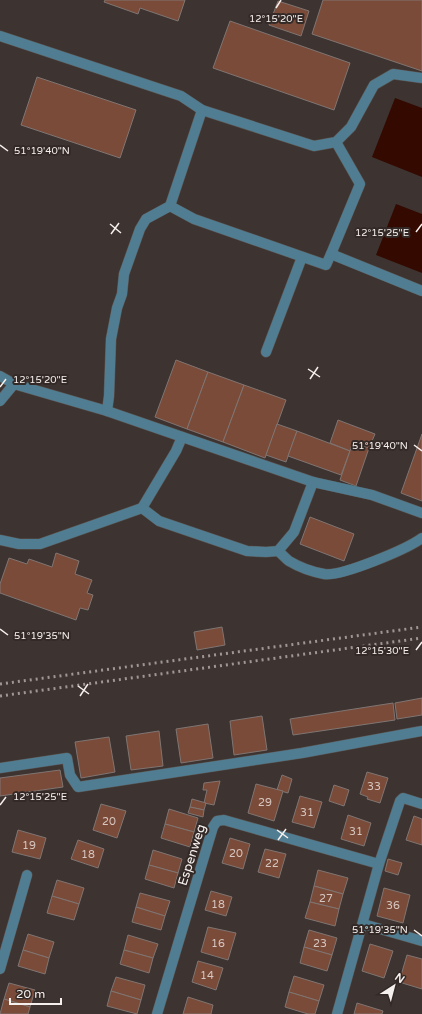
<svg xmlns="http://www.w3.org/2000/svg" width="422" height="1014" font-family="'Varela Round',sans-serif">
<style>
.water{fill:#330900}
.building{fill:#7a4b39;stroke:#807572}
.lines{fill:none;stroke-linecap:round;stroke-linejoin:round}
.minor-casing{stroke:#5a524f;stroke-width:11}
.minor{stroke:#507d91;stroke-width:10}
.rail{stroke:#9f9795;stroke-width:3;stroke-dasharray:2 4;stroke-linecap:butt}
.ticks{fill:none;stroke:#f5efed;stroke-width:1.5}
.labels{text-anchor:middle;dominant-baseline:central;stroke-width:4;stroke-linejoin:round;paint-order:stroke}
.number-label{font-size:11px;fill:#d6c6c0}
.street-label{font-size:13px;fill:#f5efed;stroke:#332a27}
.ticks-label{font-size:10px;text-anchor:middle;fill:#f5efed;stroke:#332a27;stroke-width:4;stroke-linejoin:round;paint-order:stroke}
</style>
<rect width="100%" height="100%" fill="#3d3431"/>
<g class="water">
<polygon points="395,98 422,108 422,177 372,157"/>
<polygon points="396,204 422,214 422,273 376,255"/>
</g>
<g class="building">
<polygon points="105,0 185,0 178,21 140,8 138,14 104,2"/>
<polygon points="323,0 422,0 422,71 312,34"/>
<polygon points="278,1 309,11 301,36 269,25"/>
<polygon points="230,21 350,63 334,110 213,68"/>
<polygon points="37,77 136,110 120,158 21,125"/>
<polygon points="176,360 208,372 187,429 155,417"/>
<polygon points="208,372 244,385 223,442 187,429"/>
<polygon points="244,385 286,400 265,458 223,442"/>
<polygon points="338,420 375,434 369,448 353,442 350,451 330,443"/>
<polygon points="277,424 297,431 286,462 266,455"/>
<polygon points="297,431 350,451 341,475 288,456"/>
<polygon points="422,434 422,501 401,493"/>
<polygon points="353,442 369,448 356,486 340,480"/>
<polygon points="310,517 354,534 344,561 300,544"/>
<polygon points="56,553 79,561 75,574 92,580 87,593 93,595 88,610 80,608 76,620 0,593 0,584 9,558 27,564 29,559 52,567"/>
<polygon points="222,627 225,645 197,650 194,632"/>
<polygon points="422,698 422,715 397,719 395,703"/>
<polygon points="393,703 395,720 293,735 290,719"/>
<polygon points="262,716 267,750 234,755 230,721"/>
<polygon points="208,724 213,758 181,763 176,729"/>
<polygon points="159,731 163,766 131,770 126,736"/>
<polygon points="109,737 115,772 81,778 75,742"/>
<polygon points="60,770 63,787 0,796 0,778"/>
<polygon points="367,772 388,778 380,803 367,799 368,797 360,794"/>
<polygon points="282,775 292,779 288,793 277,790"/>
<polygon points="220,781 214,805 204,803 207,790 203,790 204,783"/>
<polygon points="256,784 283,791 274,821 248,813"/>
<polygon points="334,785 349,790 344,806 329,801"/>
<polygon points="300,796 322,802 314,828 292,822"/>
<polygon points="192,799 206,803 204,810 190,807"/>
<polygon points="101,804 126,811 117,838 93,830"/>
<polygon points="190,807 204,810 203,817 188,813"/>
<polygon points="169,809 198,818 194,832 165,824"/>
<polygon points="348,815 371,823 364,846 341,839"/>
<polygon points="414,816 422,819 422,845 406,840"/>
<polygon points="165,824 194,832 190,847 161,838"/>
<polygon points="18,830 46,838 40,859 12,852"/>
<polygon points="230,838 250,844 243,869 222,863"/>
<polygon points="78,840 104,849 98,868 71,859"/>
<polygon points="265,849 286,854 279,878 258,872"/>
<polygon points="153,850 182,859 178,873 149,865"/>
<polygon points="388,859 402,863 398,875 385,871"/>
<polygon points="149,865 178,873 174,888 145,879"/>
<polygon points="318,870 348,878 343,894 314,886"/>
<polygon points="57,880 84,888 79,904 52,896"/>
<polygon points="314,886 343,894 339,909 310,902"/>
<polygon points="384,888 410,895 403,923 377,916"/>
<polygon points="211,891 232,897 226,916 205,910"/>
<polygon points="140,893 170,901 165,916 136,907"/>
<polygon points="52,896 79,904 74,920 47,913"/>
<polygon points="310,902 339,909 335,926 305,918"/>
<polygon points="136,907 165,916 161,930 132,922"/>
<polygon points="208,927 236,933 228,960 201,952"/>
<polygon points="309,930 337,938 332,955 304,947"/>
<polygon points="28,934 54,942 49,958 23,950"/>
<polygon points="128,935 158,944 153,958 124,950"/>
<polygon points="370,944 393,951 384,978 362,971"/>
<polygon points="304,947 332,955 327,971 300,963"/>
<polygon points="23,950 49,958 45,974 18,966"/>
<polygon points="124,950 153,958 149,973 120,964"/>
<polygon points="407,955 422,959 422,989 399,982"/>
<polygon points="198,961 223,968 216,990 192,982"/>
<polygon points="294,976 324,985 319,1001 289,992"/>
<polygon points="116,977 145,985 141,1000 111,991"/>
<polygon points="9,983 35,990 30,1007 4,999"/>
<polygon points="111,991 141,1000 137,1014 107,1006"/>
<polygon points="289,992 319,1001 315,1014 308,1014 285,1007"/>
<polygon points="188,997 213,1005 211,1014 183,1014"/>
<polygon points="4,999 30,1007 28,1014 0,1014"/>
<polygon points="357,1003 383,1011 382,1014 354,1014"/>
</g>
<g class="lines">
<g class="minor-casing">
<g id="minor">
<polyline points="0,36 181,96 202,110 314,146 336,142 351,127 374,85 393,74 422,78"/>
<polyline points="170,206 194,219 326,265 331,254 360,184 336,142"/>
<polyline points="331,254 422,291"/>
<polyline points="266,352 302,257"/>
<polyline points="0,376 14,384 107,411 313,482 372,495 422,513"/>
<polyline points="0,401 14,384"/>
<polyline points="107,411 109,396 111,339 117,308 122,294 124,274 140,229 146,219 170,206 202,110"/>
<polyline points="142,508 176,451 182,437"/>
<polyline points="0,540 19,544 40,544 142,508 159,521 247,551 266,552 278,551 294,532 313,482"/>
<path d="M 278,551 C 282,554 285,558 289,561 C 299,567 313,572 324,574 C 341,577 407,549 422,538"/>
<polyline points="0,768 67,758 70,775 78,787 302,753 422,731"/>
<polyline points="363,924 422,941"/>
<polyline points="0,969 27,875"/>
<polyline points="157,1014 213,827 217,821 224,820 379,864"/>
<polyline points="337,1014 379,864 400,801 403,798 422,804"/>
</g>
</g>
<use href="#minor" class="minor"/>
<g class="rail">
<polyline points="0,684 422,627"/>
<polyline points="0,696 422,638"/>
</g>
</g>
<path class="ticks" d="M 276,8 L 281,0M 0,145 L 8,151M 110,224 L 121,233M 416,232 L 422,224M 111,234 L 119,223M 308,369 L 320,377M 310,379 L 318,367M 0,387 L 6,379M 414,445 L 422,451M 0,629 L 8,635M 416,650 L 422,642M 78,686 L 89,694M 80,696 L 88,684M 0,805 L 6,797M 277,830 L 288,838M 278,840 L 286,829M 414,930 L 422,936"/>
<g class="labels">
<g class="number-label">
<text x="374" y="786">33</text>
<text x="265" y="802">29</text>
<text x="307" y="812">31</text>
<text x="109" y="821">20</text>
<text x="356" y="831">31</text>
<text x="29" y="845">19</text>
<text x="236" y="853">20</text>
<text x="88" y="854">18</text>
<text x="272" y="863">22</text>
<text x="326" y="898">27</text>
<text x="218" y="904">18</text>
<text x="393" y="905">36</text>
<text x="218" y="943">16</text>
<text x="320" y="943">23</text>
<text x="207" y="975">14</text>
</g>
<g class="street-label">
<text transform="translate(192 855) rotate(-72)">Espenweg</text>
</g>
</g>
<g class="ticks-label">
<text x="276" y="22">12°15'20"E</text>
<text x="42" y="154">51°19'40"N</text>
<text x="382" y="236">12°15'25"E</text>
<text x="40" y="383">12°15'20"E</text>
<text x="380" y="449">51°19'40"N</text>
<text x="42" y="639">51°19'35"N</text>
<text x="382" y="654">12°15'30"E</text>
<text x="40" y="800">12°15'25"E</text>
<text x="380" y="933">51°19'35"N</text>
</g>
<g transform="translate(394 986) rotate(36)" stroke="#332a27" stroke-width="3" paint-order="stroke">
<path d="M0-3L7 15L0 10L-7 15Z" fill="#f5efed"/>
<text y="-6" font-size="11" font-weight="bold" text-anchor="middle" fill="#f5efed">N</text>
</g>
<path d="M10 998v6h51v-6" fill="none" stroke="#f5efed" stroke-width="2"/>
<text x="16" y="998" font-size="12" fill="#f5efed" stroke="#332a27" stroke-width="3" paint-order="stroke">20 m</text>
</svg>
